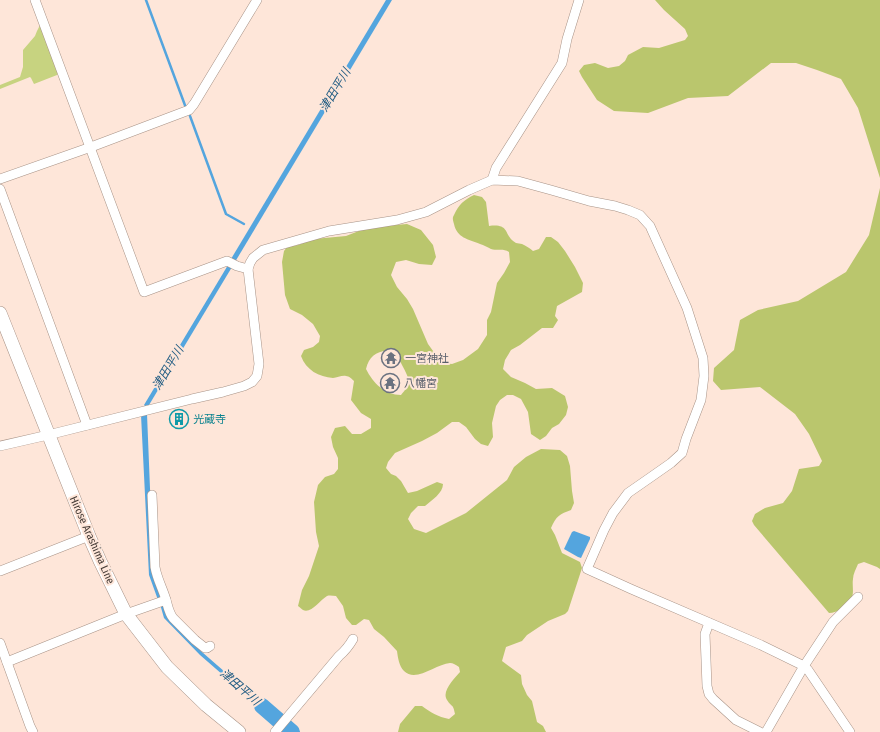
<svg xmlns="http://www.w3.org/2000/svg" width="880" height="732" font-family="'Fira Sans Condensed','Noto Sans JP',sans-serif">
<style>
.green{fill:#c7d380}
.forest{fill:#bac66d;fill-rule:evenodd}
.water{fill:#54a5de}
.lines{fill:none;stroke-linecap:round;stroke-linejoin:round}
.stream{stroke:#54a5de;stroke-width:2.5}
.river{stroke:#54a5de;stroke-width:16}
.street-casing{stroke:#a89387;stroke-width:10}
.secondary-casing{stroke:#a89387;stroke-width:14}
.street{stroke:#fff;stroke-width:9}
.secondary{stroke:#fff;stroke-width:13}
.labels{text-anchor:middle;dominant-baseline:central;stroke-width:4;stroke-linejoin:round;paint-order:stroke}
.worship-label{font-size:11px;fill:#5b616d;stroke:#fee6d9;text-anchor:start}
.culture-label{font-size:11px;fill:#0d838f;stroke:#fee6d9;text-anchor:start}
.street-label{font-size:11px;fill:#443b36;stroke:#fee6d9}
.water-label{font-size:12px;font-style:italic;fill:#215c83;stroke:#fee6d9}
</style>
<rect width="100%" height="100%" fill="#fee6d9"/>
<polygon class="green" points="40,25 59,72 57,75 34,84 31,78 30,77 0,89 0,85 20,77 23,67 23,50 35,36 37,31"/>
<g class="forest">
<polygon points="655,0 880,0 880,178 858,108 841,79 817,70 796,63 771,63 728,96 688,98 648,113 614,111 597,100 582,77 579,71 584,65 595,63 608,68 619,66 625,61 628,55 643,47 659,48 685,40 688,36 685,29 664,10"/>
<path d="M 880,188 L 880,569 L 877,567 L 864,562 L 858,564 C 856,569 853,574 853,579 C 852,585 854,591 852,598 C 849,606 837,613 829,613 L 754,525 L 752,521 L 755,514 L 765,508 L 783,503 L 792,491 L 799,469 L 819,466 L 822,461 L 809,434 L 795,414 L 760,387 L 721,390 L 713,381 L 714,368 L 734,350 L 740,320 L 758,310 L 798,301 L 846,272 L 869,235 Z"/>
<path d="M 474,195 L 482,197 L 486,202 L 489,226 C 511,223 503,236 516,243 C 518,243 520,244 522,244 C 526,246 530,248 533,251 L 539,249 L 546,237 L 551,237 L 558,242 L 565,251 L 575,267 L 583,283 L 582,292 L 557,306 L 555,316 L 558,320 L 553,328 L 542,328 L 520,345 L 511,350 L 505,360 L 503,369 L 511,377 L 525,383 L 536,389 L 552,388 L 565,396 L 568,407 L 566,415 L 559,424 L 552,428 L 546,436 L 540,440 L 531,434 L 528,412 L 521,399 L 513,395 L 507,395 L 500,400 L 496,406 L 492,423 L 493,437 L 488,446 L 481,444 L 475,439 L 466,427 L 459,422 L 452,422 L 437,433 L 422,441 L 395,453 L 388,462 L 386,468 L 391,474 L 396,476 L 401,481 L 408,493 L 417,491 L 437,482 L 443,484 C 443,493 432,500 425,506 L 418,506 L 411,513 L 408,519 L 414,529 L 426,533 L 466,513 L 507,480 L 514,467 L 526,457 L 541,449 L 560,450 L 567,456 L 570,466 L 572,491 L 574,503 L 571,510 C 560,514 556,516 551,528 L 555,535 L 562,553 L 580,562 L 582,568 L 568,611 L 565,614 L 548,621 L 527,635 L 522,641 L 506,647 L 502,661 L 521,675 L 522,684 L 527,695 L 532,701 L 537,722 L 543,726 L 546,732 L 398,732 L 400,724 L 415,706 L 422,706 C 430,712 438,717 449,719 L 455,714 C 453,703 452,708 447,700 C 441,691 455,678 460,672 L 459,667 C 456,665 453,663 450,663 C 436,664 416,683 404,671 C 399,666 398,658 397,651 L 384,637 L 374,629 L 369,620 L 364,619 L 356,625 L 352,625 L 346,618 L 343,606 L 336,596 C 333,596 330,595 327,596 C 320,600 311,614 303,610 C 301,609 300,607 298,606 L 302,590 L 309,576 L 319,546 L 316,532 L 314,502 L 318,485 L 325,477 L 334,474 L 338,469 L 338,458 L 333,447 L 331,437 L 335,428 L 345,426 L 352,434 L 361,434 L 371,428 L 371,419 L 361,413 L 351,400 L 354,381 C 352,379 349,376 346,376 C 342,375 337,378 333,378 C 319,377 306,370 301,356 L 304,350 L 313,347 L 319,342 L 320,336 L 313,324 L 302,315 L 290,309 L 285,295 L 282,262 L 284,251 L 287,247 L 298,245 L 314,239 L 346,236 L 364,229 L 385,226 L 407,224 L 421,230 L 433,245 L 436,257 L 432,265 L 419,264 L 406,260 L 396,262 L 391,275 L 397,287 L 407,299 L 413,309 L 428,344 L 441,362 L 452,364 L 463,360 L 478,349 L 487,335 L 487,320 L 491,312 L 497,283 L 504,273 L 510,262 L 509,252 C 503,248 499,251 491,249 C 487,247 484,245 480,244 C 468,239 457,238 454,224 C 453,220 452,218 454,215 C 459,204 464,200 474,195 ZM 388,350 L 396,353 C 398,357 400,361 402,365 C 409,378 412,383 401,395 C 385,395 373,383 366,369 C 369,357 375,352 388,350 Z"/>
</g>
<g class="water">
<polygon points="386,0 392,0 235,262 231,259"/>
<polygon points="228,265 232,267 149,405 145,406 144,405"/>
<polygon points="147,414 153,563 162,596 158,600 149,575 141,415"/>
<polygon points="574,531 590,537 590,539 581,558 578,557 564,549 572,532"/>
<polygon points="160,604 163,604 169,618 202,652 279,719 277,722 200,655 164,618"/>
</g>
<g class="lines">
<g class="stream">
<polyline points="146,0 186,108"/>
<polyline points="190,116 226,214 244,224"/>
</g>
<polyline class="river" points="262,706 292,732"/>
<g class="street-casing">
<g id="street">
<polyline points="35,0 144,292 227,261 237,266 248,269"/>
<polyline points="0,179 91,147 189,110 194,104 257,0"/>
<polyline points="492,180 496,168 562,63 567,39 579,0"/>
<polyline points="0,189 87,425"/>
<polyline points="0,446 48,435 192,399 223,392 244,386 252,382 257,376 259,364 248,269 250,263 253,258 263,250 329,231 397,220 426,212 469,190 492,180 518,181 551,190 589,201 615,206 628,210 640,215 650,226 687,308 703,358 704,376 701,400 686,439 682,453 671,463 651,477 628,493 613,513 604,530 587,569 631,589 761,645 804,666 808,670 850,732"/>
<path d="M 152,495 L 155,567 C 157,579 163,589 166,600 C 168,607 169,613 173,618 L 195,640 L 205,648 L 207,648 L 210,646"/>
<polyline points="0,571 89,536"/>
<polyline points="709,623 705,634 707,686 709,694 713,699 736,720 760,732"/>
<polyline points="0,643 30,726 33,732"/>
<polyline points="7,662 126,614 166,600"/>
<path d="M 275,732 L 339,656 C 345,651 349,646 353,639"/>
<polyline points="766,732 804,666 833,622 858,597"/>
</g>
</g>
<g class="secondary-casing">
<polyline id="secondary" points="0,313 89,536 100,561 126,614 167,667 206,705 239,732"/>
</g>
<use href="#street" class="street"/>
<use href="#secondary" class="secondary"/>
</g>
<defs>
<g id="temple-ring" transform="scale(1)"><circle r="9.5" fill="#fee6d9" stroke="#6b7280" stroke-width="1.5"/><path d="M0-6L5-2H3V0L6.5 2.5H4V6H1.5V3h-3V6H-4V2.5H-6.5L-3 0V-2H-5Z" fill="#6b7280"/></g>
<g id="building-ring" transform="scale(1)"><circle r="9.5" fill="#fee6d9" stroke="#0f9aa8" stroke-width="1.5"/><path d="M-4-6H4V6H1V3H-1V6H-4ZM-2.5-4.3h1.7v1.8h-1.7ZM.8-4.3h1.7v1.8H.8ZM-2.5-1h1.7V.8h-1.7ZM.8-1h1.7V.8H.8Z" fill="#0f9aa8"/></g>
</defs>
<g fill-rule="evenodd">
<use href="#temple-ring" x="391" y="358"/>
<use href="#temple-ring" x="390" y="383"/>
<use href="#building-ring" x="179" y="419"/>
</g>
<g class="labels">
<g class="worship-label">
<text x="405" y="358">一宮神社</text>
<text x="404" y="383">八幡宮</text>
</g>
<g class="culture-label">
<text x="193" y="419">光蔵寺</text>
</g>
<g class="street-label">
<text transform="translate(92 540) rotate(66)">Hirose Arashima Line</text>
</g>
<g class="water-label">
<text transform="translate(335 90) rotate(-59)">津田平川</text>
<text transform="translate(168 368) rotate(-59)">津田平川</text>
<text transform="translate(240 687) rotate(41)">津田平川</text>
</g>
</g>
</svg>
